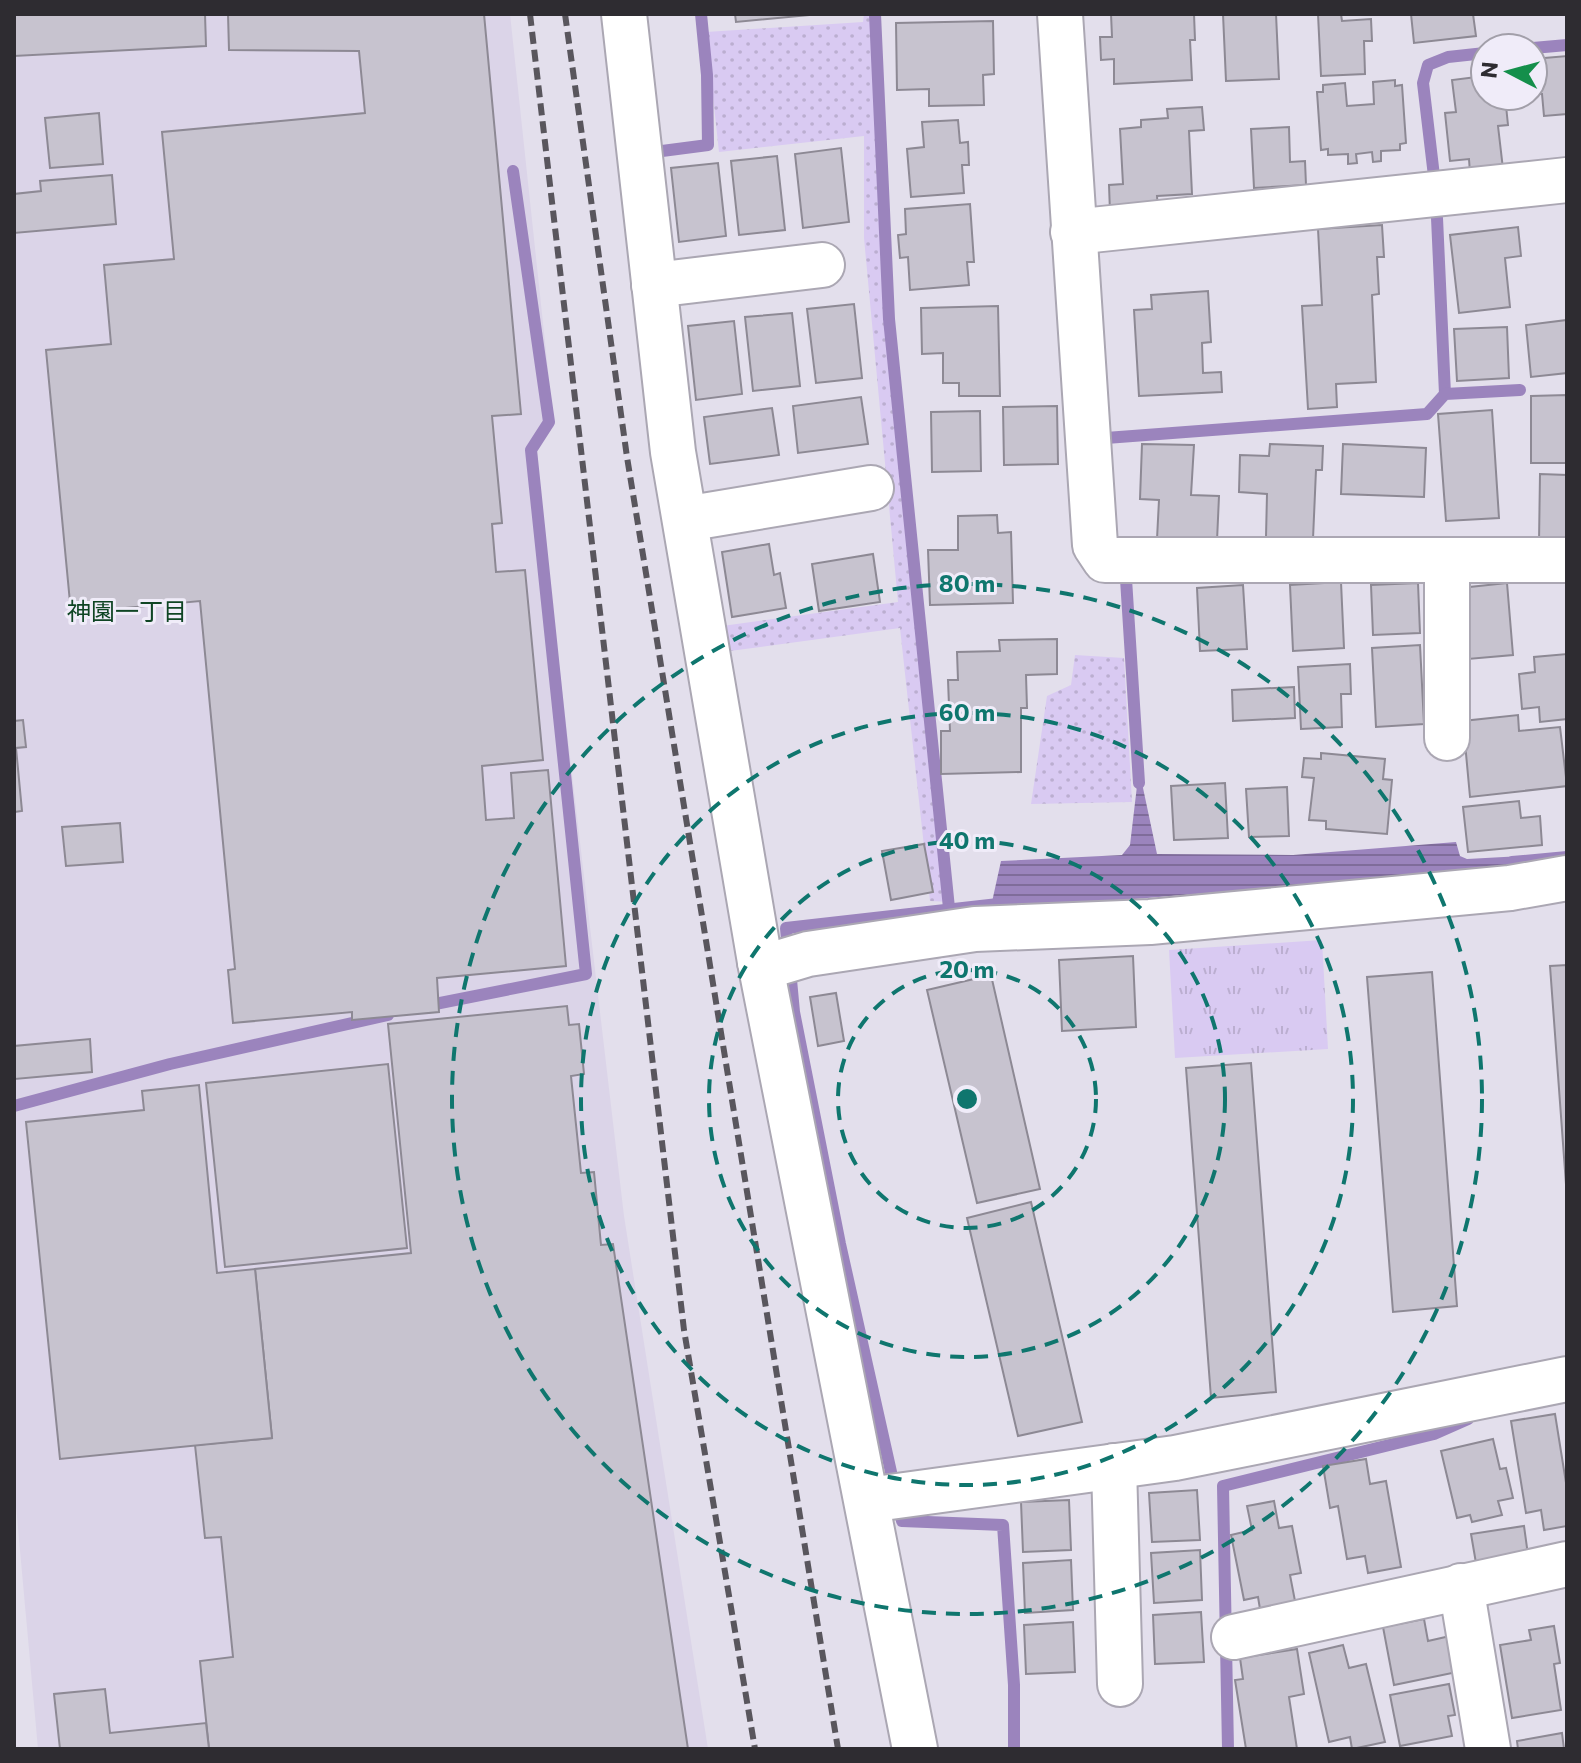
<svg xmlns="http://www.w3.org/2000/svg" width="1581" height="1763" font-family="Commissioner,'Noto Sans JP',sans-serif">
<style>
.built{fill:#dbd4e8}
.grass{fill:url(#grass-dots)}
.park{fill:url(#park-tufts)}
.water{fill:url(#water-rules)}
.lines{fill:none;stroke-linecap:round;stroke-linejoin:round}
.stream{stroke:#9b84bd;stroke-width:12}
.building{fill:#c7c3cf;stroke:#8d8994;stroke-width:2}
.minor-casing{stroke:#aba7b3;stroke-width:48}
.minor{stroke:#fff;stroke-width:44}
.rail{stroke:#59565d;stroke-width:6;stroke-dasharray:12 6;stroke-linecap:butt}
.ring{fill:none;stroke:#0f766e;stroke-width:4;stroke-dasharray:14 10}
.labels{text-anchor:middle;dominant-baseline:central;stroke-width:6;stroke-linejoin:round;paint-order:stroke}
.neighbourhood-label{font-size:24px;fill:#0f4524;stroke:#f0ecf9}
.centre{fill:#0f766e;stroke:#f0ecf9;stroke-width:4}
.ring-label{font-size:24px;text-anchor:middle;font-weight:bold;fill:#0f766e;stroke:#f0ecf9;stroke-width:6;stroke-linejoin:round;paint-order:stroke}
</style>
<defs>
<pattern id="grass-dots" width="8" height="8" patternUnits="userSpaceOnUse" patternTransform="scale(2)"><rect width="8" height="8" fill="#d9caf2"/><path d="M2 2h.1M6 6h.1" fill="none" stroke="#bbaed0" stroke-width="1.8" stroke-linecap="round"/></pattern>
<pattern id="park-tufts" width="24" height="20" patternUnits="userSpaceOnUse" patternTransform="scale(2)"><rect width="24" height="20" fill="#d9caf2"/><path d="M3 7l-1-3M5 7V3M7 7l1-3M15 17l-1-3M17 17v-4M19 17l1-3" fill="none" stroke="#bbaed0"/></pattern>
<pattern id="water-rules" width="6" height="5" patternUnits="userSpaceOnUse" patternTransform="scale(2)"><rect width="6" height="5" fill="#9b84bd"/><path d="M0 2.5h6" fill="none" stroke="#7f6c9a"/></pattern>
</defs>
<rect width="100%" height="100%" fill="#e3dfec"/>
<polygon class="built" points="14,14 510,14 554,426 534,451 624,1216 708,1749 38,1749 14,1484"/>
<g class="grass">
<polygon points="864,14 879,14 894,319 925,667 952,902 930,901 900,628 730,651 722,626 898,602 864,238 864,136 719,152 706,32 863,22"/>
<polygon points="1075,655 1124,658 1132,802 1031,804 1047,696 1071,685"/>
</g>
<polygon class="park" points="1322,940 1328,1049 1175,1058 1169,950"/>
<polygon class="water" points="1139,769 1157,854 1293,855 1456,842 1460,856 1467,859 1522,856 1526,867 990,911 1001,861 1122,855 1130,845"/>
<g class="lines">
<g class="stream">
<polyline points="875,14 889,319 949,908"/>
<polyline points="1533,48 1567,45"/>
<polyline points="662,151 708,145 707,75 701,14"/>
<polyline points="1434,176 1423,83 1428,65 1448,57 1485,53"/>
<polyline points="1437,218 1445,394"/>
<polyline points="1106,438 1427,414 1445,394 1520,390"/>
<polyline points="1122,567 1126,579 1139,783"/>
<polyline points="1512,862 1567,857"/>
<polyline points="788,951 786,928 1007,903"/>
<polyline points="790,969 794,1012 840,1244 902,1521 1003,1525 1014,1685 1014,1749"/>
<polyline points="425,1006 586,974 531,450 549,422 513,171"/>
<polyline points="14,1106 170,1064 388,1015"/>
<polyline points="1228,1749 1223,1486 1434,1434 1468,1419"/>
</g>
</g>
<g class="building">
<polygon points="14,14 205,14 206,46 14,56"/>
<polygon points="228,14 484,14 521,414 492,416 502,523 492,524 496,572 525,570 543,760 482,766 486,820 514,818 511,773 548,770 566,966 437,978 439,1012 352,1020 352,1012 233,1023 228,970 235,969 200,601 71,613 46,350 111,344 104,265 174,259 162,132 365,113 359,51 229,50"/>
<polygon points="735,14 820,14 736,22"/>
<polygon points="1111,14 1194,14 1195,40 1190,40 1192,80 1114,84 1114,59 1101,60 1100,37 1112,37"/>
<polygon points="1223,14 1276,14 1279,79 1226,81"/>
<polygon points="1318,14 1341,14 1342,21 1371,19 1372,41 1364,41 1365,74 1321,76"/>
<polygon points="1411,14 1473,14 1476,36 1414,43"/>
<polygon points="993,21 994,74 983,75 984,105 929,106 929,89 897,90 896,23"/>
<polygon points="1567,56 1567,114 1544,116 1542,94 1533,94 1533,59"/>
<polygon points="1485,76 1485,96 1505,96 1508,125 1498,126 1503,169 1470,173 1469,159 1450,161 1445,113 1456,112 1452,80"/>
<polygon points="1395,80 1395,86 1402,85 1406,143 1400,144 1400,150 1381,151 1381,161 1373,162 1372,152 1356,154 1357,163 1348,164 1348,154 1328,155 1328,149 1321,150 1317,92 1323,92 1323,85 1345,83 1347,106 1374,104 1373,82"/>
<polygon points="1202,107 1204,130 1189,131 1192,194 1157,196 1158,209 1110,212 1109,185 1123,184 1120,129 1141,127 1141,120 1168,118 1167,109"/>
<polygon points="99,113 103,164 50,168 45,118"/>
<polygon points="958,120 960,143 968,142 969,165 962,165 964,193 911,197 907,149 924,147 922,122"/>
<polygon points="1289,127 1290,162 1305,161 1306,185 1254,188 1251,129"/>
<polygon points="841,148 849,222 803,228 795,154"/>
<polygon points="777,156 785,230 739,235 731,161"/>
<polygon points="718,163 726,236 679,242 671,168"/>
<polygon points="112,175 116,224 14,233 14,194 41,191 40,181"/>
<polygon points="970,204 974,262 967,262 969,285 910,290 908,257 900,258 898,235 906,234 905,209"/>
<polygon points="1382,225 1384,257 1377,257 1379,294 1372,295 1376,382 1336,384 1337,407 1308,409 1302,306 1322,305 1318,229"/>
<polygon points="1518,227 1521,256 1505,258 1510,307 1459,313 1450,235"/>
<polygon points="1208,291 1211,342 1202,343 1203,373 1221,372 1222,392 1139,396 1134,310 1152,309 1151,295"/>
<polygon points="854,304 862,378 816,383 807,309"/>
<polygon points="998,306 1000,396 959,396 959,383 943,383 943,353 922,354 921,308"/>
<polygon points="792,313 800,386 753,391 745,317"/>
<polygon points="1567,320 1567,373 1531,377 1526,325"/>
<polygon points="734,321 742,394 696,400 688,326"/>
<polygon points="1507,327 1509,378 1457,381 1454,329"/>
<polygon points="1567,395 1567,463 1531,463 1531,396"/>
<polygon points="861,397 868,444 798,453 793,406"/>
<polygon points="1057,406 1058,464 1004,465 1003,407"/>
<polygon points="772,408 779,455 710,464 704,417"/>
<polygon points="1492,410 1499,518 1446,521 1438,414"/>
<polygon points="980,411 981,471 932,472 931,412"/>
<polygon points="1142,444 1194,445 1191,495 1219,496 1217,541 1157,539 1159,500 1140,499"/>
<polygon points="1270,444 1323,446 1322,470 1316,470 1313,539 1266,537 1267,494 1239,492 1240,455 1269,456"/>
<polygon points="1343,444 1426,448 1424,497 1341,494"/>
<polygon points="1540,474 1567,475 1567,543 1539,543"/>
<polygon points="997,515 998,533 1011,532 1013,603 930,605 928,550 958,550 958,516"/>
<polygon points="769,544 774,575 780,573 786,608 732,617 722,552"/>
<polygon points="873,554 880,602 819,611 812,564"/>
<polygon points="1341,582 1344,648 1293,651 1290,585"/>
<polygon points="1418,583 1420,633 1373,635 1371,585"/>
<polygon points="1507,583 1513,655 1468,659 1460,588"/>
<polygon points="1243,585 1247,649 1200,651 1197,588"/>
<polygon points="1057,639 1057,674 1026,675 1027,708 1021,708 1021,772 941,774 941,731 950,731 948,680 958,680 957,652 1000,651 999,640"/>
<polygon points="1420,645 1424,724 1376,727 1372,648"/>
<polygon points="1567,654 1567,719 1540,722 1539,707 1522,709 1519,674 1535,672 1534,657"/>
<polygon points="1350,664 1351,694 1341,694 1342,727 1301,729 1298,667"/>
<polygon points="1294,687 1295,718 1233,721 1232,690"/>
<polygon points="1518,715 1519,731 1560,727 1567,786 1470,797 1463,721"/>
<polygon points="23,720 26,747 16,748 22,811 14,812 14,721"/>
<polygon points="1321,753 1385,759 1383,779 1392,780 1387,834 1326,829 1326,821 1309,820 1314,778 1302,777 1304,758 1321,759"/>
<polygon points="1225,783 1228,838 1174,840 1171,786"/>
<polygon points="1287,787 1289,836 1249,837 1246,789"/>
<polygon points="1519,801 1521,818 1540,816 1542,845 1468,852 1463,807"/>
<polygon points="120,823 123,862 66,866 62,827"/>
<polygon points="924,844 933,892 891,900 882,851"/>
<polygon points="1133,956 1136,1027 1062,1031 1059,960"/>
<polygon points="1567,965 1567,1198 1550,966"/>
<polygon points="1432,972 1457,1306 1393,1312 1367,977"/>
<polygon points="991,975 1040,1189 977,1203 927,990"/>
<polygon points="836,993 844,1041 818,1046 810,997"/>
<polygon points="567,1006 569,1025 579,1024 584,1074 571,1076 581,1173 594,1172 601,1245 613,1244 688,1749 209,1749 200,1661 233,1657 221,1537 205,1538 195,1445 272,1438 255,1269 411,1253 388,1024"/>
<polygon points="90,1039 92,1072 15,1079 14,1046"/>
<polygon points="1251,1063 1276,1392 1211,1398 1186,1068"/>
<polygon points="388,1064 407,1248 225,1267 206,1083"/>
<polygon points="199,1085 217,1273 255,1269 272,1438 60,1459 26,1122 144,1110 142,1091"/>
<polygon points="1031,1202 1082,1422 1018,1436 967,1218"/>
<polygon points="1555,1414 1567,1489 1567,1526 1544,1530 1541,1510 1526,1513 1511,1421"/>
<polygon points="1493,1439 1500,1469 1506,1468 1513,1498 1498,1501 1502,1515 1472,1522 1470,1515 1457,1518 1441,1451"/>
<polygon points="1366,1459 1370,1484 1386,1481 1401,1567 1368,1573 1365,1556 1347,1559 1338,1506 1330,1508 1323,1466"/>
<polygon points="1197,1490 1200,1540 1152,1542 1149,1493"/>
<polygon points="1069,1500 1071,1550 1023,1552 1021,1502"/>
<polygon points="1274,1501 1279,1528 1292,1526 1301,1573 1290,1575 1295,1601 1260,1609 1258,1597 1244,1600 1231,1535 1252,1530 1247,1506"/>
<polygon points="1524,1526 1528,1555 1476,1563 1471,1534"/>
<polygon points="1200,1550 1202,1600 1154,1603 1151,1553"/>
<polygon points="1071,1560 1073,1610 1025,1613 1023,1563"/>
<polygon points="1201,1612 1204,1662 1155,1664 1153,1615"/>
<polygon points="1424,1619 1428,1641 1450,1636 1457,1672 1394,1685 1383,1627"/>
<polygon points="1073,1622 1075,1672 1026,1674 1024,1625"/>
<polygon points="1554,1626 1560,1663 1554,1664 1561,1710 1512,1718 1500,1645 1531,1640 1529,1630"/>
<polygon points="1343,1645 1349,1668 1366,1664 1385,1742 1352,1749 1350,1737 1329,1742 1309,1653"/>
<polygon points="1297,1649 1304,1694 1289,1697 1297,1749 1246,1749 1235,1680 1243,1679 1240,1658"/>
<polygon points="1449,1684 1455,1715 1448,1716 1452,1736 1400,1746 1390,1695"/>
<polygon points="105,1689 110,1733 206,1723 209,1749 60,1749 54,1694"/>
<polygon points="1562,1733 1564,1749 1518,1749 1517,1741"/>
</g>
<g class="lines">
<g class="minor-casing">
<g id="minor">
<polyline points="624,14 673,452 760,962 915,1749"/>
<polyline points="1060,14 1095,545 1105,560 1567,560"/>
<polyline points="1073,232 1567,180"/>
<polyline points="654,285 822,265"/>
<polyline points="685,519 871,488"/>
<polyline points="1447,738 1447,561"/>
<polyline points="760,962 778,963 808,954 975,929 1150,922 1510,888 1567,878"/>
<polyline points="1114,1466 1120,1684"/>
<polyline points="868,1500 1175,1458 1567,1379"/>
<polyline points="1461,1586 1488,1749"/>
<polyline points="1234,1637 1567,1564"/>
</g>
</g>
<use href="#minor" class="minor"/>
<g class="rail">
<polyline points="530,14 684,1330 755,1749"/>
<polyline points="565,14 627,457 838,1749"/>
</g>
</g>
<g class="ring">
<circle cx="967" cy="1099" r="129"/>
<circle cx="967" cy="1099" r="258"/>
<circle cx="967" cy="1099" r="386"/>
<circle cx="967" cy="1099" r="515"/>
</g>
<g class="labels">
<g class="neighbourhood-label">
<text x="127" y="610">神園一丁目</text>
</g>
</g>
<circle cx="967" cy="1099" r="12" class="centre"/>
<g class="ring-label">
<text x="967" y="592">80 m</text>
<text x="967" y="721">60 m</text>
<text x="967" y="849">40 m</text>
<text x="967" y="978">20 m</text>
</g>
<rect width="1581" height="1763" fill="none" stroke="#2e2c31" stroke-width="32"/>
<g transform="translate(1509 72) rotate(276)"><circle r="38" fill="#f0ecf9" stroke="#a29fa9" stroke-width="2"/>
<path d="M0-6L14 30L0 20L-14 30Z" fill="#148f4b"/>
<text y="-12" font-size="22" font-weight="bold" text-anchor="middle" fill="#2e2c31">N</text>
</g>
</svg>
